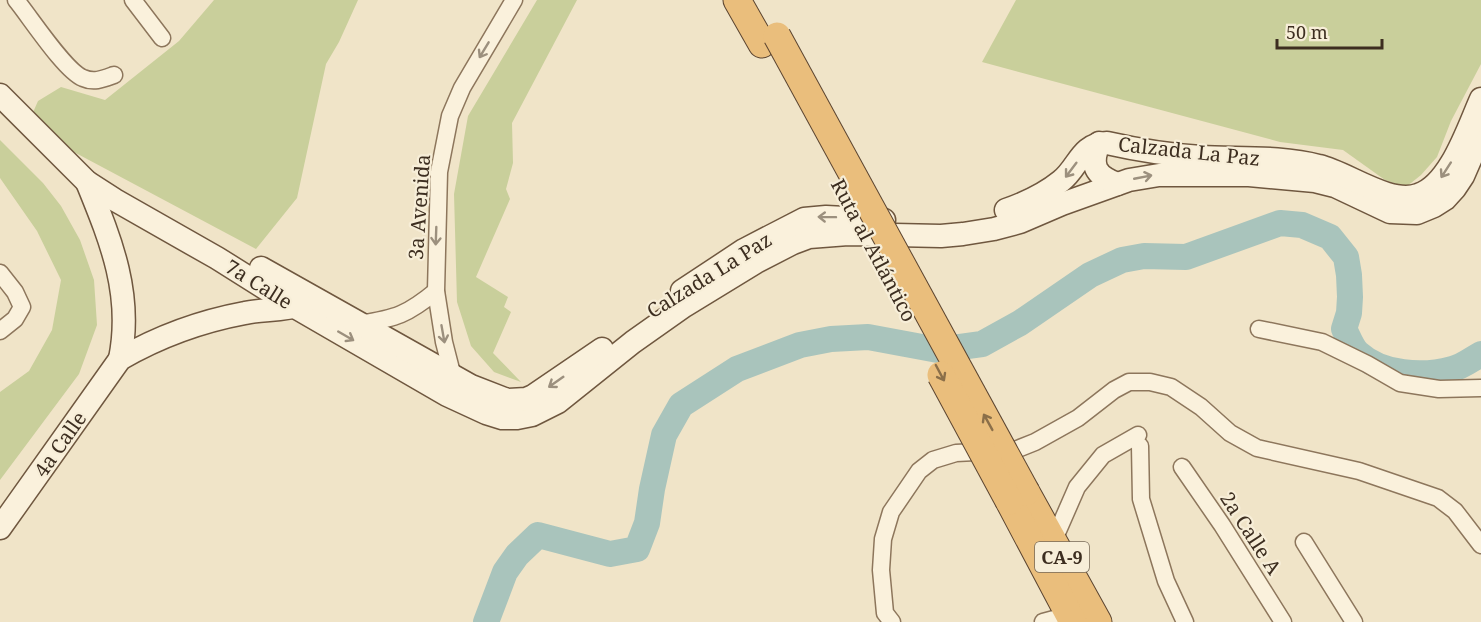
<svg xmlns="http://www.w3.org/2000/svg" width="1481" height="622" font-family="'Noto Serif',serif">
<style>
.green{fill:#c9cf9b}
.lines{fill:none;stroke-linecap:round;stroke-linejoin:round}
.river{stroke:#a9c4bc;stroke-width:26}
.minor-casing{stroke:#8d765c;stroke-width:19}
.secondary-casing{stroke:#6f573f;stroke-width:25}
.trunk-casing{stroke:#5b4430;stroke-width:29}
.minor{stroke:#faf1dc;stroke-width:16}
.secondary{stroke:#faf1dc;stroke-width:22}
.trunk{stroke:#eabe7c;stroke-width:27}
.trunk-bridge-casing{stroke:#5b4430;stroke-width:29;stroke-linecap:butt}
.trunk-bridge{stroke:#eabe7c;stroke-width:27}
.oneway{stroke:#9c907e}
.oneway2{stroke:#8b6f49}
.labels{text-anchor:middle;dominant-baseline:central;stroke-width:4.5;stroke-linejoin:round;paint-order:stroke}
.shield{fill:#f7eed8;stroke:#756857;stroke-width:1.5}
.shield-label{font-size:18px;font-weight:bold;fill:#3d2e20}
.street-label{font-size:20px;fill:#3d2e20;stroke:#f7eed8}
</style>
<rect width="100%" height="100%" fill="#f0e4c8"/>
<g class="green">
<polygon points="214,0 358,0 339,42 326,64 297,198 256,249 72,151 31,117 38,101 61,87 105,100 179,41"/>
<polygon points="537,0 577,0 512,123 513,163 506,189 510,199 476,277 508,297 504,307 511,312 493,353 521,382 494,372 471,346 457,302 454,194 468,116"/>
<polygon points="1016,0 1481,0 1481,64 1451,121 1437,157 1421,175 1406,187 1385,180 1343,150 1280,142 982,62"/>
<polygon points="0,140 43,183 61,206 80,240 94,280 97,325 79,374 0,480 0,392 29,371 52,330 61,280 37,231 0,178"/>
</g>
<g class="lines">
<path class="river" d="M 486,622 L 505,572 L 517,555 L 538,535 L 610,554 L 637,549 L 647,523 L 652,489 L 664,435 L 681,405 L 737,369 L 800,345 L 831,339 L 868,337 L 938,350 L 982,344 L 1020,323 L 1090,275 L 1122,260 L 1144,256 L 1186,257 L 1280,223 L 1302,225 L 1330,237 L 1346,257 L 1349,275 L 1350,297 L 1349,313 L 1344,329 C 1348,336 1352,348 1358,353 C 1382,375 1423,377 1452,369 C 1462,367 1472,359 1481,354"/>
<g class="minor-casing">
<g id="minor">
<path d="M 16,0 C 30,17 65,71 83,78 C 94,83 103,79 114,75"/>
<polyline points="133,0 162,38"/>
<polyline points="0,273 15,292 22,307 15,319 0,331"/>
<path d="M 360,324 C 396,318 407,315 436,291"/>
<polyline points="1259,329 1322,342 1367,364 1400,383 1439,389 1481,388"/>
<polyline points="454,381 444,342 436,291 439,172 450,116 462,88 514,0"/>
<polyline points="1140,446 1141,499 1166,581 1185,622"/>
<polyline points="1182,467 1222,525 1283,622"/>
<polyline points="1053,542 1077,487 1103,455 1138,435"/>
<polyline points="1304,542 1354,622"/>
<polyline points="892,622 885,613 881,570 883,539 891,512 919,471 933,460 956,453 1015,450 1035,442 1078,418 1114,390 1129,382 1150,382 1171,387 1201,407 1230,433 1257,448 1359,471 1438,498 1455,511 1481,545"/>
<polyline points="1043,622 1069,615"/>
</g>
</g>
<g class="secondary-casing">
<g id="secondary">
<polyline points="0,95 87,182 115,200 217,258 295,307 447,395 486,413 502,418 517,418 532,415 558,402 633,342 684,306 756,262 793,243 809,237 848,234 941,236 963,234 994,229 1020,222 1062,204 1129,180 1159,175 1249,175 1315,181 1335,186 1390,212 1417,213 1434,206 1445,199 1455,188 1463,176 1481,135"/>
<path d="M 1099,143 C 1090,166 1095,175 1117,184"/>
<path d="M 87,182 C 111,241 133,294 120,359"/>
<path d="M 1006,210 C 1026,203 1045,194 1061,181 C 1079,167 1080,144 1107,143 C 1138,150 1170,155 1201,157 C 1240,159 1282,156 1319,166 C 1348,173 1389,205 1418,195 C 1450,185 1468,128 1481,99"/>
<polyline points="261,268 471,386 507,400 526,399 533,396 602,349"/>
<polyline points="682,291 744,250 804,219 826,217 884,220"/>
<path d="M 0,528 L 120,359 C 158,337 202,321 245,313 C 263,309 283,311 301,305"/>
</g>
</g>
<g class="trunk-casing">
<g id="trunk">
<polyline points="737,0 762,44"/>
<polyline points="1026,492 1098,622"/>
<polyline points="1009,501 1073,622"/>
</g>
</g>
<use href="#minor" class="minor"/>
<use href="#secondary" class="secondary"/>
<use href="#trunk" class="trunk"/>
<g class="trunk-bridge-casing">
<g id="trunk-bridge">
<polyline points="777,36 1026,492"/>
<polyline points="941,375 1009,501"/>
</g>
</g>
<use href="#trunk-bridge" class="trunk-bridge"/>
</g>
<defs><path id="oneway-shaft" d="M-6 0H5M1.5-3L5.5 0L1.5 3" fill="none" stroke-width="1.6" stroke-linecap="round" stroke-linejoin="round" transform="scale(1.5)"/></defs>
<g class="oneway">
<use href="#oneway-shaft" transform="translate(484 50) rotate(121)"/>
<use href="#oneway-shaft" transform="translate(1071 170) rotate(127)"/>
<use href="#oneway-shaft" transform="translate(1446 170) rotate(123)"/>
<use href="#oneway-shaft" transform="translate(1143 177) rotate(-11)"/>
<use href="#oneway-shaft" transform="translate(827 217) rotate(-179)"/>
<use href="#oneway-shaft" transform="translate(436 236) rotate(92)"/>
<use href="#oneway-shaft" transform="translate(443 334) rotate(80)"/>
<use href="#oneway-shaft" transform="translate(346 336) rotate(30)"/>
<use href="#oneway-shaft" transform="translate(556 382) rotate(145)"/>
</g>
<g class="oneway2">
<use href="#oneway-shaft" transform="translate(940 373) rotate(62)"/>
<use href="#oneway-shaft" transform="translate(988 422) rotate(-119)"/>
</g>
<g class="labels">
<rect class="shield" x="1035" y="542" width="54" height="30" rx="4.5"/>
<g class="shield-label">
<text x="1062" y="557">CA-9</text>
</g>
<g class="street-label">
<text transform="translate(1189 151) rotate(6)">Calzada La Paz</text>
<text transform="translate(419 207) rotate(-86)">3a Avenida</text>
<text transform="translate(874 250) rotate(62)">Ruta al Atlántico</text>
<text transform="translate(709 275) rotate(-32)">Calzada La Paz</text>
<text transform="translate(259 284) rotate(32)">7a Calle</text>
<text transform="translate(60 444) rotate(-55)">4a Calle</text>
<text transform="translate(1251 533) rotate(57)">2a Calle A</text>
</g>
</g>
<path d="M1277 39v9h105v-9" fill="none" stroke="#3d2e20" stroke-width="3"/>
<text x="1286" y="39" font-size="18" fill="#3d2e20" stroke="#f7eed8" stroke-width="4.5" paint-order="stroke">50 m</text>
</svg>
